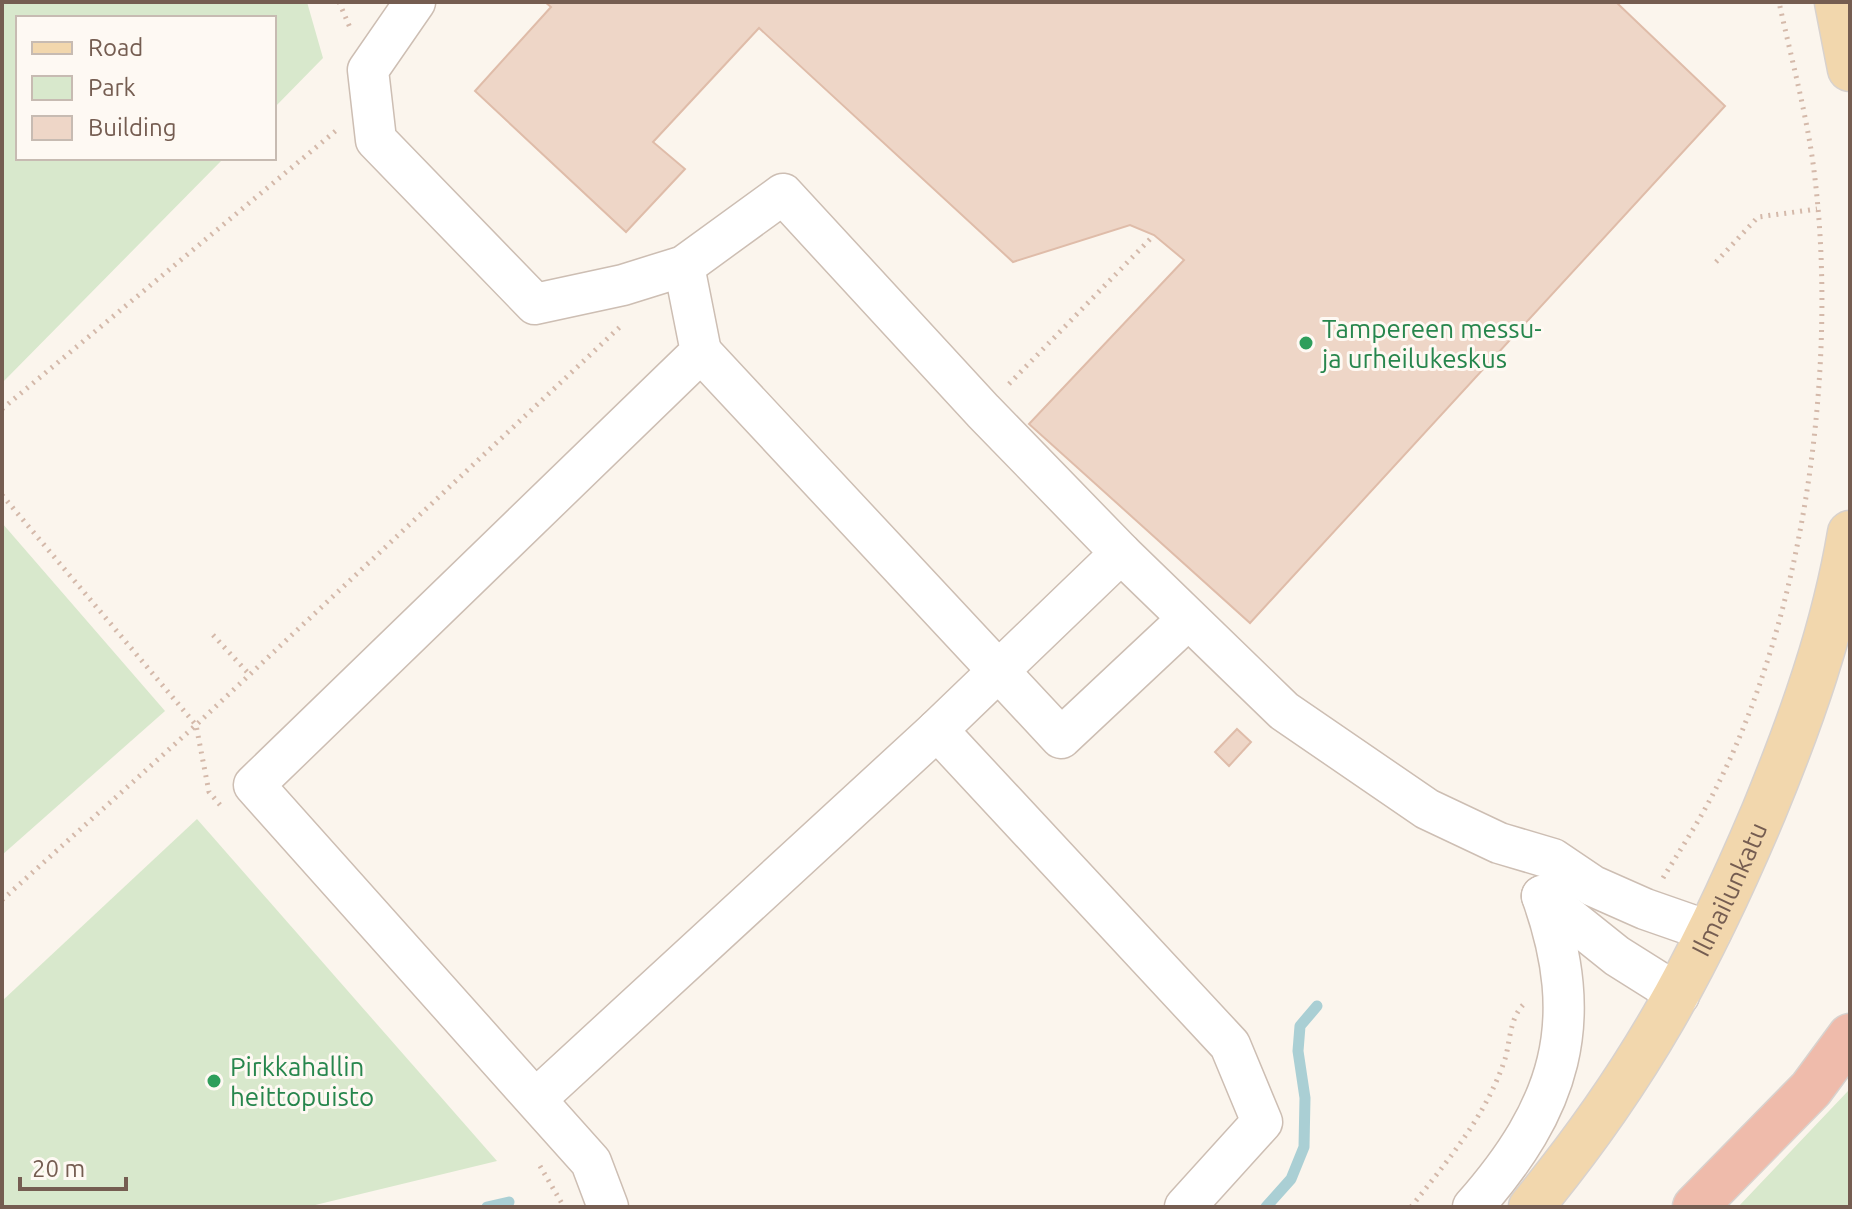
<svg xmlns="http://www.w3.org/2000/svg" width="1852" height="1209" font-family="Ubuntu,sans-serif">
<style>
.green{fill:#d8e8cc}
.lines{fill:none;stroke-linecap:round;stroke-linejoin:round}
.stream{stroke:#aacfd4;stroke-width:11}
.building{fill:#eed6c7;stroke:#dfbca9;stroke-width:2}
.minor-casing{stroke:#cdbeb3;stroke-width:43}
.major-casing{stroke:#d8d2ce;stroke-width:47}
.highway-casing{stroke:#d8d2ce;stroke-width:47}
.path{stroke:#d4b9aa;stroke-width:5;stroke-dasharray:2 6;stroke-linecap:butt}
.minor{stroke:#fff;stroke-width:40}
.major{stroke:#f2d7ad;stroke-width:44}
.highway{stroke:#efbbab;stroke-width:44}
.leisure-dot{fill:#2e9e5b;stroke:#fef9f3;stroke-width:3}
.labels{text-anchor:middle;dominant-baseline:central;stroke-width:6;stroke-linejoin:round;paint-order:stroke}
.leisure-label{font-size:26px;fill:#27864d;stroke:#fef9f3;text-anchor:start}
.street-label{font-size:26px;fill:#755d51;stroke:#fef9f3}
</style>
<rect width="100%" height="100%" fill="#fbf5ed"/>
<g class="green">
<polygon points="2,2 307,2 323,58 274,108 274,18 18,18 18,158 224,158 2,383"/>
<polygon points="2,523 165,711 2,855"/>
<polygon points="197,819 497,1161 307,1207 2,1207 2,1001"/>
<polygon points="1850,1088 1850,1207 1738,1207 1848,1091"/>
</g>
<g class="lines">
<g class="stream">
<polyline points="487,1207 509,1202"/>
<polyline points="1266,1207 1291,1179 1304,1147 1305,1098 1298,1051 1300,1026 1317,1006"/>
</g>
</g>
<g class="building">
<polygon points="545,2 1616,2 1725,106 1250,623 1029,424 1184,260 1154,235 1130,225 1013,262 759,28 653,142 685,169 626,232 475,91 551,7"/>
<polygon points="1237,729 1251,742 1229,766 1215,752"/>
</g>
<g class="lines">
<g class="minor-casing">
<g id="minor">
<polyline points="415,2 368,70 376,140 535,304 623,285 684,266 783,194 983,411 1121,553 1284,711 1427,809 1499,843 1553,859 1593,886 1645,909 1711,932"/>
<polyline points="701,352 1061,738 1188,619"/>
<polyline points="1121,553 937,730 1230,1045 1262,1122 1185,1207"/>
<polyline points="1542,896 1617,956 1679,995"/>
<polyline points="536,1099 937,730"/>
<polyline points="608,1207 591,1162 254,785 701,352 684,266"/>
<path d="M 1473,1207 C 1561,1107 1587,1023 1542,896"/>
</g>
</g>
<g class="major-casing">
<g id="major">
<polyline points="1837,2 1850,69"/>
<path id="s1" d="M 1531,1207 C 1637,1079 1700,963 1764,811 C 1801,721 1834,629 1850,533"/>
</g>
</g>
<g class="highway-casing">
<polyline id="highway" points="1695,1207 1811,1089 1850,1036"/>
</g>
<g class="path">
<polyline points="339,2 351,30"/>
<polyline points="1716,262 1758,217 1817,209"/>
<polyline points="1009,384 1154,235"/>
<polyline points="2,409 338,129"/>
<polyline points="2,495 196,725 209,792 221,806"/>
<polyline points="213,635 249,674"/>
<path d="M 1663,878 C 1680,850 1698,823 1713,794 C 1806,615 1841,355 1812,156 C 1804,104 1790,53 1779,2"/>
<polyline points="2,900 196,725 623,324"/>
<polyline points="540,1166 564,1207"/>
<path d="M 1411,1207 C 1448,1160 1486,1116 1505,1059 C 1511,1039 1509,1017 1526,1002"/>
</g>
<use href="#minor" class="minor"/>
<use href="#major" class="major"/>
<use href="#highway" class="highway"/>
</g>
<g class="leisure-dot">
<circle cx="1306" cy="343" r="8"/>
<circle cx="214" cy="1081" r="8"/>
</g>
<g class="labels">
<g class="leisure-label">
<text x="1322" y="328">Tampereen messu-<tspan x="1322" dy="30">ja urheilukeskus</tspan></text>
<text x="230" y="1066">Pirkkahallin<tspan x="230" dy="30">heittopuisto</tspan></text>
</g>
<g class="street-label">
<text stroke="none"><textPath href="#s1" startOffset="376">Ilmailunkatu</textPath></text>
</g>
</g>
<rect width="1852" height="1209" fill="none" stroke="#755d51" stroke-width="8"/>
<rect x="16" y="16" width="260" height="144" fill="#fef9f3" stroke="#c7bbb2" stroke-width="2"/>
<rect x="32" y="42" width="40" height="12" fill="#f2d7ad" stroke="#c7bbb2" stroke-width="2"/>
<text x="88" y="56" font-size="24" fill="#755d51">Road</text>
<rect x="32" y="76" width="40" height="24" fill="#d8e8cc" stroke="#c7bbb2" stroke-width="2"/>
<text x="88" y="96" font-size="24" fill="#755d51">Park</text>
<rect x="32" y="116" width="40" height="24" fill="#eed6c7" stroke="#c7bbb2" stroke-width="2"/>
<text x="88" y="136" font-size="24" fill="#755d51">Building</text>
<path d="M20 1177v12h106v-12" fill="none" stroke="#755d51" stroke-width="4"/>
<text x="32" y="1177" font-size="24" fill="#755d51" stroke="#fef9f3" stroke-width="6" paint-order="stroke">20 m</text>
</svg>
